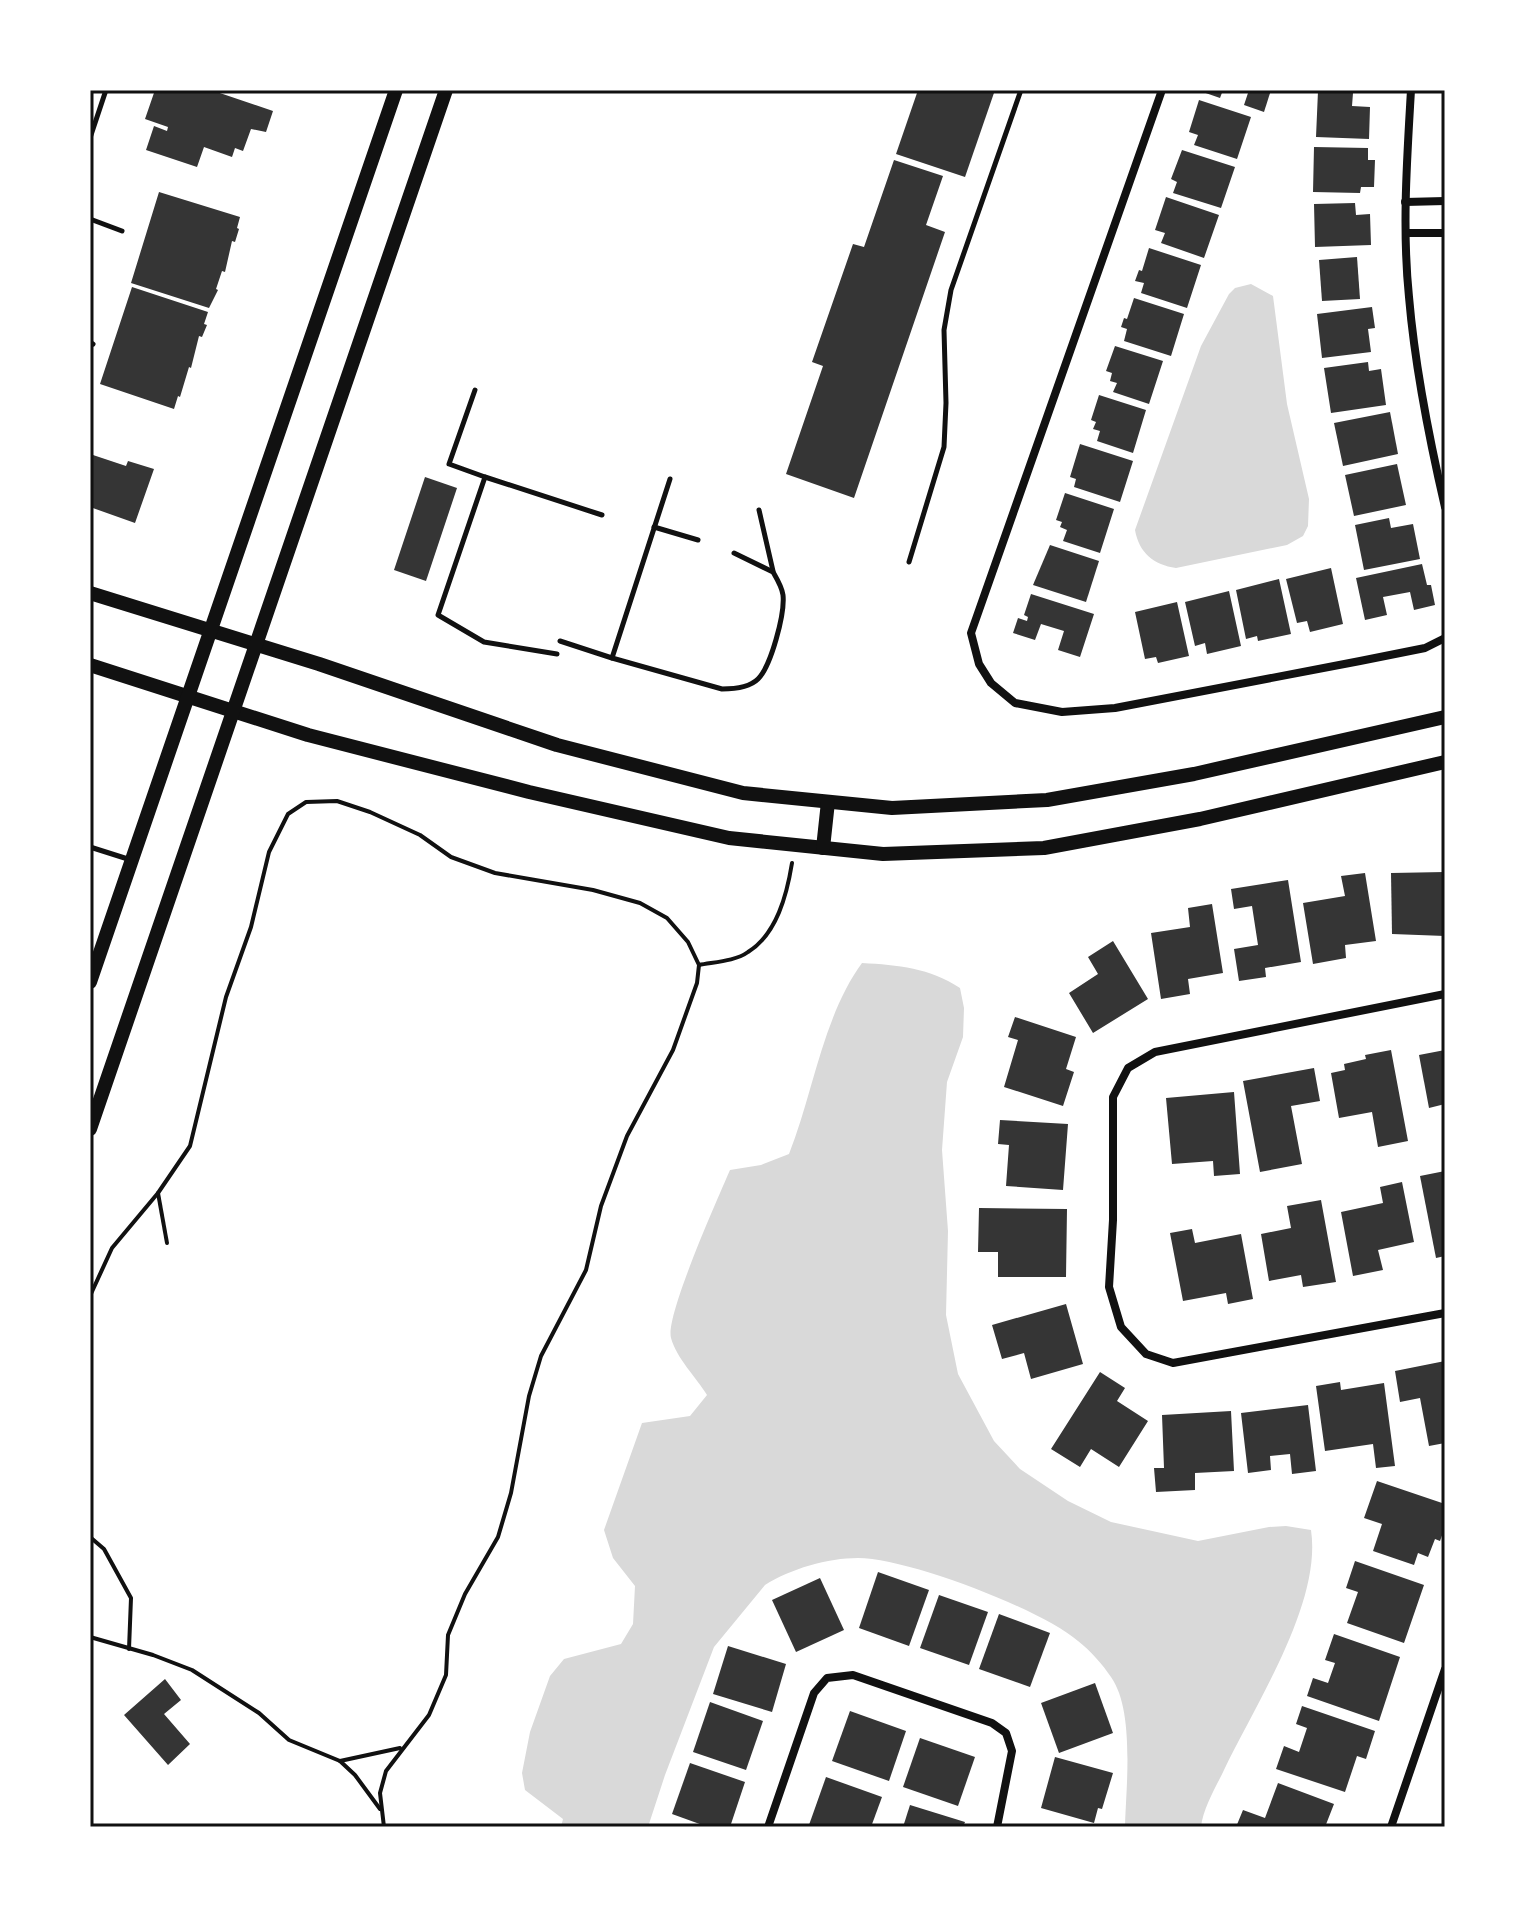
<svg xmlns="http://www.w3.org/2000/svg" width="1535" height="1917" font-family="'PT Sans',sans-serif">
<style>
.water{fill:#d9d9d9}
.building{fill:#353535}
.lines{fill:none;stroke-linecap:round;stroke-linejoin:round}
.path{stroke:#111;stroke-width:4}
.service{stroke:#111;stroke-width:5}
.minor{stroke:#111;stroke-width:8}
.secondary{stroke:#111;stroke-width:14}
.neatline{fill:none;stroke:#111;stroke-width:3}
</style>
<rect width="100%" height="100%" fill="#fff"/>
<g class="water">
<path d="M 1251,284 L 1273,296 L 1287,404 L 1309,499 L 1308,526 L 1303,536 L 1287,545 L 1176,568 C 1154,565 1139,553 1135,530 L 1201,346 L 1229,294 L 1235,288 Z"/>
<path d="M 862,963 C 898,965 930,968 960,988 L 964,1008 L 963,1037 L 947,1082 L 942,1150 L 948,1231 L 946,1315 L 958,1374 L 994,1441 L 1020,1469 L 1068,1501 L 1111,1522 L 1198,1541 L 1269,1527 L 1286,1526 L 1311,1530 C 1322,1603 1256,1703 1224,1770 C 1216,1787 1203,1808 1201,1827 L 1125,1827 C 1126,1787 1135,1711 1111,1677 C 1103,1665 1090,1650 1078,1641 C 1041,1609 907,1558 858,1558 C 828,1558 790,1569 765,1585 L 714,1647 L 665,1775 L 648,1827 L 561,1827 L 563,1819 L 525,1790 L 522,1773 L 530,1732 L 550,1676 L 564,1659 L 621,1644 L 633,1624 L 635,1586 L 613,1558 L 604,1530 L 642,1423 L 690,1416 L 707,1395 C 696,1377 677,1359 671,1338 C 665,1316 718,1198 730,1170 L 761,1165 L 789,1154 C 813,1094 823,1016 862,963 Z"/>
</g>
<g class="building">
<polygon points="155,90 211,90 273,111 266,132 251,129 243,151 235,148 232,157 204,147 197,167 146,150 154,126 167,131 168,127 145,119"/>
<polygon points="918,90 995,90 965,177 896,154"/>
<polygon points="1197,90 1223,90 1220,98"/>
<polygon points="1249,90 1271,90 1264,112 1244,105"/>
<polygon points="1318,91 1353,93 1352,106 1370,107 1369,139 1316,137"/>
<polygon points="1199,100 1251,117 1237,159 1194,145 1198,135 1189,132"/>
<polygon points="1314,147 1368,148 1368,160 1375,160 1374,187 1361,187 1360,193 1313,192"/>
<polygon points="1182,150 1235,167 1221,208 1173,193 1177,182 1171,179"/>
<polygon points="894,160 943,176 926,225 945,232 854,498 786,474 823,366 812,362 853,244 864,247"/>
<polygon points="159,192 240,217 237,228 239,229 235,242 232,241 225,272 222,271 216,289 218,290 209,308 131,283"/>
<polygon points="1166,197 1219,215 1204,258 1161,243 1165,233 1155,230"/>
<polygon points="1355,203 1356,215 1370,214 1371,245 1315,247 1314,204"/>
<polygon points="1149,248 1201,265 1187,308 1141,293 1144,283 1135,281 1139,270 1142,271"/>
<polygon points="1357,257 1360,299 1322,301 1319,260"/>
<polygon points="132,287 208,312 204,324 207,325 202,337 199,336 191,368 189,367 180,397 178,396 174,409 100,384"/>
<polygon points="1134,298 1184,314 1171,356 1124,341 1127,329 1121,327 1124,318 1127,319"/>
<polygon points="1372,307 1375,328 1368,329 1371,352 1322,358 1317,314"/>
<polygon points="1115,346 1163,361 1149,404 1113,392 1117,383 1110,381 1112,373 1106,371"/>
<polygon points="1368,362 1369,371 1381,369 1386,405 1331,413 1324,368"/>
<polygon points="1099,395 1146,410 1133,453 1097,441 1100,431 1093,429 1096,422 1091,420"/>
<polygon points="1390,412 1398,454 1343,466 1334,423"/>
<polygon points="1080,444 1133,461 1120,502 1074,487 1076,479 1070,477"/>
<polygon points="90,454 126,466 128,461 154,469 135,523 90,507"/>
<polygon points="1397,464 1406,505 1354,516 1345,475"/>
<polygon points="425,477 457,488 426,581 394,570"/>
<polygon points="1065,493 1114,509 1100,553 1063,541 1067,530 1060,527 1062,522 1056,520"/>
<polygon points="1389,518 1391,528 1413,524 1420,559 1364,570 1355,525"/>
<polygon points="1050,545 1099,561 1086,602 1033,585"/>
<polygon points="1422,564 1427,585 1431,585 1435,605 1414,610 1410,592 1383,597 1387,615 1365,620 1356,578"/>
<polygon points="1331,568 1343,624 1310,632 1307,621 1297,623 1286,579"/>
<polygon points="1279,579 1291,634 1258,641 1257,636 1246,639 1236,590"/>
<polygon points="1229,591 1241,646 1207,654 1205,643 1195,646 1185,602"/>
<polygon points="1031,594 1094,614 1080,657 1058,650 1064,631 1041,624 1035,640 1013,633 1018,618 1027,621 1028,617 1024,615"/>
<polygon points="1177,602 1189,656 1158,663 1156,657 1145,659 1135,612"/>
<polygon points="1445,872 1445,936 1392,934 1391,873"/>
<polygon points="1365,873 1376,941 1345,945 1346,958 1313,964 1303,903 1345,896 1341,876"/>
<polygon points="1288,880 1301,962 1265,968 1266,977 1239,981 1234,949 1258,945 1252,906 1234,909 1231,889"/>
<polygon points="1212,904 1223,973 1188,979 1190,994 1161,999 1151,933 1190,927 1188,908"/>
<polygon points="1113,941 1148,999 1093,1033 1069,993 1098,974 1088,957"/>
<polygon points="1015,1017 1076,1037 1066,1069 1074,1072 1063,1106 1004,1087 1018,1040 1008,1037"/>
<polygon points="1391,1050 1408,1141 1378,1147 1372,1112 1339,1118 1331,1073 1345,1070 1344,1064 1366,1059 1365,1055"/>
<polygon points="1445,1050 1445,1104 1429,1108 1419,1055"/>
<polygon points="1314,1068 1320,1101 1291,1106 1302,1164 1260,1172 1243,1081"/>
<polygon points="1234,1092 1240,1174 1214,1176 1213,1161 1172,1164 1166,1098"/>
<polygon points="1000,1120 1068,1124 1063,1190 1006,1186 1009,1145 998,1144"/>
<polygon points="1445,1171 1445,1256 1436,1258 1420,1176"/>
<polygon points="1402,1182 1414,1242 1378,1250 1383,1270 1353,1276 1341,1212 1383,1203 1380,1187"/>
<polygon points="1321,1200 1336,1282 1303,1287 1301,1275 1269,1281 1261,1234 1291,1228 1287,1206"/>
<polygon points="979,1208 1067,1209 1066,1277 998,1277 998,1252 978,1252"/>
<polygon points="1192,1229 1195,1243 1241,1234 1253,1299 1228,1304 1226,1293 1183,1301 1170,1233"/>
<polygon points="1066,1304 1083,1364 1031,1379 1024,1353 1002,1359 992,1325"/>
<polygon points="1445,1361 1445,1443 1429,1446 1420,1398 1400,1402 1395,1371"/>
<polygon points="1100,1372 1125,1388 1117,1401 1148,1421 1119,1467 1091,1449 1080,1467 1051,1449"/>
<polygon points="1340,1382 1341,1390 1384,1383 1395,1466 1376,1468 1373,1444 1325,1451 1316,1386"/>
<polygon points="1308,1405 1316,1471 1292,1474 1290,1454 1270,1456 1271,1470 1248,1473 1241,1413"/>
<polygon points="1231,1411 1234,1471 1195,1473 1195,1490 1156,1492 1154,1468 1164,1468 1162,1415"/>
<polygon points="1377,1481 1445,1504 1445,1527 1440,1541 1435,1539 1428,1557 1418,1553 1414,1565 1373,1551 1382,1524 1364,1518"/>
<polygon points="1355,1561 1424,1585 1404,1643 1347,1623 1358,1592 1346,1588"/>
<polygon points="878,1572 929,1590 909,1646 859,1628"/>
<polygon points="820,1578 844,1630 796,1652 772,1600"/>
<polygon points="939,1595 988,1612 969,1665 920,1648"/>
<polygon points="999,1614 1050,1633 1030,1687 979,1669"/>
<polygon points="1334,1634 1400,1657 1379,1721 1307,1696 1313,1678 1328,1683 1335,1663 1325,1660"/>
<polygon points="728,1646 786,1664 772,1712 713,1694"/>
<polygon points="165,1679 181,1700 164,1714 190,1744 168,1765 124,1715"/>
<polygon points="1095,1683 1113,1733 1059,1753 1041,1703"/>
<polygon points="710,1702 763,1721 746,1770 693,1752"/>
<polygon points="1302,1706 1375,1731 1366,1759 1357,1756 1345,1792 1276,1769 1284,1746 1299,1752 1307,1728 1296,1724"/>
<polygon points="850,1711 906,1731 889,1781 832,1761"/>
<polygon points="920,1738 975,1757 958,1806 903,1787"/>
<polygon points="1055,1757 1113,1773 1102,1809 1098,1808 1094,1823 1041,1808"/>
<polygon points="690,1763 745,1782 730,1827 708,1827 672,1814"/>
<polygon points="826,1777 882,1797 871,1827 809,1825"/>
<polygon points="1278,1783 1334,1804 1325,1827 1236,1827 1243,1810 1265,1818"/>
<polygon points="910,1805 965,1822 963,1827 903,1827"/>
</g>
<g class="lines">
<g class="path">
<path d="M 699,965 C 714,962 736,961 748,952 C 777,934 787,894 792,863"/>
<polyline points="158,1193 167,1243"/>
<polyline points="90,1296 112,1248 158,1193 190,1146 226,997 251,927 269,852 288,814 306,802 337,801 370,812 420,835 451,857 495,873 593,890 640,903 667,918 688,942 699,965 697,983 673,1050 627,1136 601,1206 586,1270 541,1356 529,1396 511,1493 498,1537 465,1594 448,1635 446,1675 429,1715 386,1771 380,1793 384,1827"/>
<polyline points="90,1537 104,1549 131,1598 129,1649"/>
<polyline points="90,1637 153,1655 192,1670 259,1713 289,1740 340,1761 355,1775 380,1809"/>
<polyline points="340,1761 400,1748"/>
</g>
<g class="service">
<polyline points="90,138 106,90"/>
<polyline points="90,219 122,231"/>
<polyline points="90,342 93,344"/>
<polyline points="475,390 449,464 485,477"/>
<polyline points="759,510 773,571"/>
<polyline points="654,527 698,540"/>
<polyline points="909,562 944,447 946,403 944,330 951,290 1021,90"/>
<polyline points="560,641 612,658 670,479"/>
<polyline points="557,654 484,642 438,615 485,477 602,515"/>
<path d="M 612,658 L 722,689 C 734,689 749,688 758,679 C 771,666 785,614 783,595 C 782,587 777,579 773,572 L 734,553"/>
<polyline points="90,847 131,860"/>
</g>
<g class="minor">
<polyline points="1162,90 971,633 979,664 991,683 1015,703 1062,712 1115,708 1360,661 1425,648 1445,638"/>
<path d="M 1411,90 C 1407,159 1402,228 1409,297 C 1415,368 1429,438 1445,507"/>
<polyline points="1405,202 1445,201"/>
<polyline points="1407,233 1445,233"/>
<polyline points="1445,994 1155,1052 1128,1068 1113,1097 1113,1220 1109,1287 1121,1327 1146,1354 1173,1363 1445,1313"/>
<polyline points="768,1827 814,1693 827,1678 853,1675 992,1723 1006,1733 1012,1751 997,1827"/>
<polyline points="1391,1827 1445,1669"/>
</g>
<g class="secondary">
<polyline points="90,593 319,664 557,745 743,793 892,808 1047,800 1194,774 1445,717"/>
<polyline points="90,665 308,735 529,792 729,838 883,854 1044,848 1200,819 1445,762"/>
<polyline points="823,848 828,802"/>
<polyline points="90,982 396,90"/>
<polyline points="90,1129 446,90"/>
</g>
</g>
<rect width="1535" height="1917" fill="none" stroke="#ffffff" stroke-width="184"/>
<rect x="92" y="92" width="1351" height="1733" class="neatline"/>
</svg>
